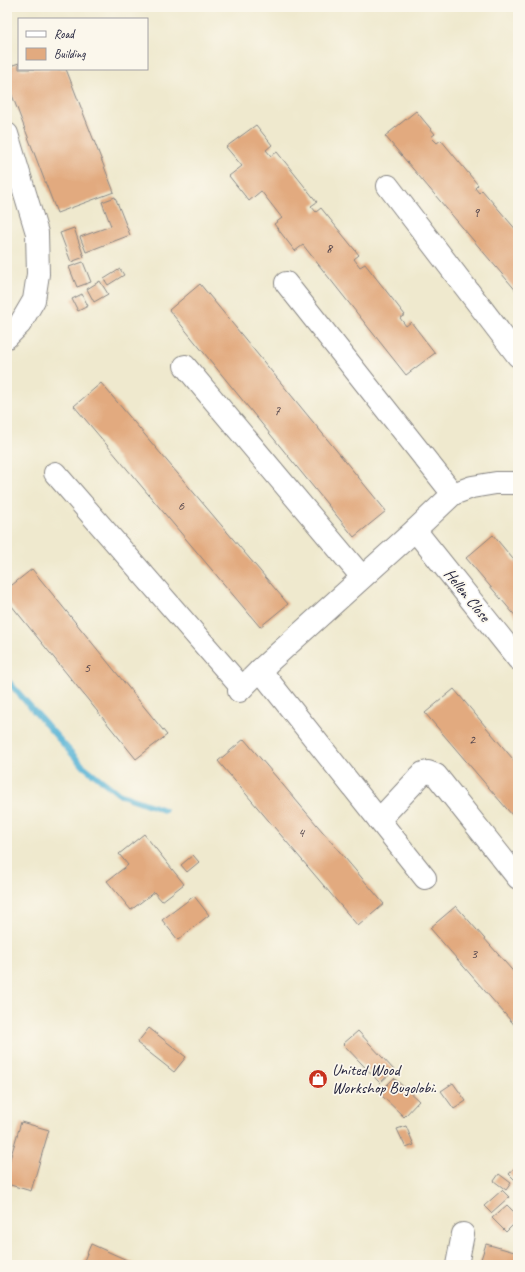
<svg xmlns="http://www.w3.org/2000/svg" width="525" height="1272" font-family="Caveat,sans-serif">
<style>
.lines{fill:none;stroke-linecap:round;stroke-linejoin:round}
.stream{stroke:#57b3d5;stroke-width:6}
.building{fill:#e2aa7f}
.minor-casing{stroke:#888684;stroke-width:24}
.minor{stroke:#fff;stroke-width:22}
.labels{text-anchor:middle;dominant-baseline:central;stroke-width:3.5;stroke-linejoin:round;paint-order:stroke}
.number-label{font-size:14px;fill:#52444c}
.street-label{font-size:16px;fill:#22223b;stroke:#fbf7ec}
.poi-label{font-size:16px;fill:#22223b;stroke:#fbf7ec;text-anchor:start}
</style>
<rect width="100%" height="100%" fill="#fbf7ec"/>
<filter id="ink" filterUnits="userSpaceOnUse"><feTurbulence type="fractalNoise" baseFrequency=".025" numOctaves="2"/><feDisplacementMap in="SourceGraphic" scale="8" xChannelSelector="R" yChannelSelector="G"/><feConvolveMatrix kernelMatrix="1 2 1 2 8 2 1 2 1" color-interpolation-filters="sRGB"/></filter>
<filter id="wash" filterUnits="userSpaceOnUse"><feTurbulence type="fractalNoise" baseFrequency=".012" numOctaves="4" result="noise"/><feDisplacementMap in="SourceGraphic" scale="16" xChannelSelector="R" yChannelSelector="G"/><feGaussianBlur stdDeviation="0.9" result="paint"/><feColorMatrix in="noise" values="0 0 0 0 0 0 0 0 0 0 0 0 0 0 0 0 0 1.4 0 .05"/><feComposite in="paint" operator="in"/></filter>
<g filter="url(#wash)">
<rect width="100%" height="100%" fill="#efe9ce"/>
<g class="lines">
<polyline class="stream" points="7,680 82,765 119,794 164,810"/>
</g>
<g id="blocks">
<g class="building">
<polygon points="19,63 19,69 66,69 114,192 57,213 7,82 7,67"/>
<polygon points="416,111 435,134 431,137 437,143 441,140 478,185 475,188 479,193 482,190 518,232 518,237 516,238 518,240 518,293 385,136"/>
<polygon points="256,125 272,145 266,150 271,156 277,152 317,202 311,206 316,212 321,208 359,255 354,259 360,267 365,264 405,315 400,318 406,326 411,322 435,353 406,375 303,245 295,251 274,224 282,218 261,191 249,201 229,176 242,166 226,147"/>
<polygon points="115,197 130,235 86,252 80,237 111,226 102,202"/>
<polygon points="74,228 84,257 71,262 60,233"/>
<polygon points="83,262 91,282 77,287 69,267"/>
<polygon points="120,269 124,275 108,285 104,279"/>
<polygon points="100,281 108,294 94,302 87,289"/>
<polygon points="200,284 386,511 354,537 169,310"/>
<polygon points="82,294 88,306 78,311 72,299"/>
<polygon points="101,383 288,604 260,627 74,406"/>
<polygon points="493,535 518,565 518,619 466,558"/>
<polygon points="32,569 167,735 136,759 7,600 7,589"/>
<polygon points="454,689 518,765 518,822 425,713"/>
<polygon points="244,739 384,904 358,926 218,761"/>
<polygon points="144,834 184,884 162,901 154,892 131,910 107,881 128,865 119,854"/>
<polygon points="193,855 199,862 187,872 181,865"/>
<polygon points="194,896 209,915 178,940 162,920"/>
<polygon points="456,906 518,977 518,1029 430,928"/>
<polygon points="149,1028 186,1057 174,1072 137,1043"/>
<polygon points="358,1031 394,1070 380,1083 343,1044"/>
<polygon points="394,1078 419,1101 404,1117 379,1093"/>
<polygon points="453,1083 466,1101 454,1109 441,1091"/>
<polygon points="21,1122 49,1130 31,1191 7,1184 7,1169"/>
<polygon points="406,1126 414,1145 406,1148 397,1129"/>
<polygon points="518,1164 518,1183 509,1174"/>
<polygon points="499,1174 511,1183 506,1190 494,1181"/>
<polygon points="502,1190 509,1197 491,1213 484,1206"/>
<polygon points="507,1205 518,1216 518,1220 506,1232 492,1218"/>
<polygon points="91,1244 138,1265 88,1265 83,1263"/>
<polygon points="486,1244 518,1253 516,1265 479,1265"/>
</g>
</g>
</g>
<g filter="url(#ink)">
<use href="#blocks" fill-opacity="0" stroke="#888684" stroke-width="1"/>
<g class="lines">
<g class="minor-casing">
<g id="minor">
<polyline points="7,134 37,233 38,274 34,300 20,324 7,337"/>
<polyline points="388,186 518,356"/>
<polyline points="286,283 453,494"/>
<polyline points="185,366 362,577"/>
<polyline points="55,473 242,688"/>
<polyline points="415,530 518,659"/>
<polyline points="260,670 379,820 423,773 428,772 436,775 518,878"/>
<polyline points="239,691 260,670 415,530 453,494 472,487 496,483 518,483"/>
<polyline points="379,820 425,878"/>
<polyline points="457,1265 463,1234"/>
</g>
</g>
<use href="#minor" class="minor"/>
</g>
</g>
<defs>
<g id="shop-disc" transform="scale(1)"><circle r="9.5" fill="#c8321e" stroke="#fbf7ec"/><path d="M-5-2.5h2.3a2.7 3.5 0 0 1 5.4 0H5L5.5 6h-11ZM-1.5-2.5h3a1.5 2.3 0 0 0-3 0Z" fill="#fff"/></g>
</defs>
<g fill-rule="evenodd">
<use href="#shop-disc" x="318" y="1079"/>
</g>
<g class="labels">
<g class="number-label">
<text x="476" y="212">9</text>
<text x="329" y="248">8</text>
<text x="277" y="410">7</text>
<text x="181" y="505">6</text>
<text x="87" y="667">5</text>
<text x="472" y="739">2</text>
<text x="301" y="832">4</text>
<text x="474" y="953">3</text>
</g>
<g class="street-label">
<text transform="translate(467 595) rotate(51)">Hellen Close</text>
</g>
<g class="poi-label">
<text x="332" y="1070">United Wood<tspan x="332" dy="18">Workshop Bugolobi.</tspan></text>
</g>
</g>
<rect width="525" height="1272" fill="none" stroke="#fbf7ec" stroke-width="24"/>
<rect x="18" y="18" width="130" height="52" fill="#fbf7ec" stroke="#a4a2a5"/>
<rect x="26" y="31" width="20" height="6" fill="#ffffff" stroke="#a4a2a5"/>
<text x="54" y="38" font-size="12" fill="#22223b">Road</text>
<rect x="26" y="48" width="20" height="12" fill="#e2aa7f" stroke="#a4a2a5"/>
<text x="54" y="58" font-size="12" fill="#22223b">Building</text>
</svg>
